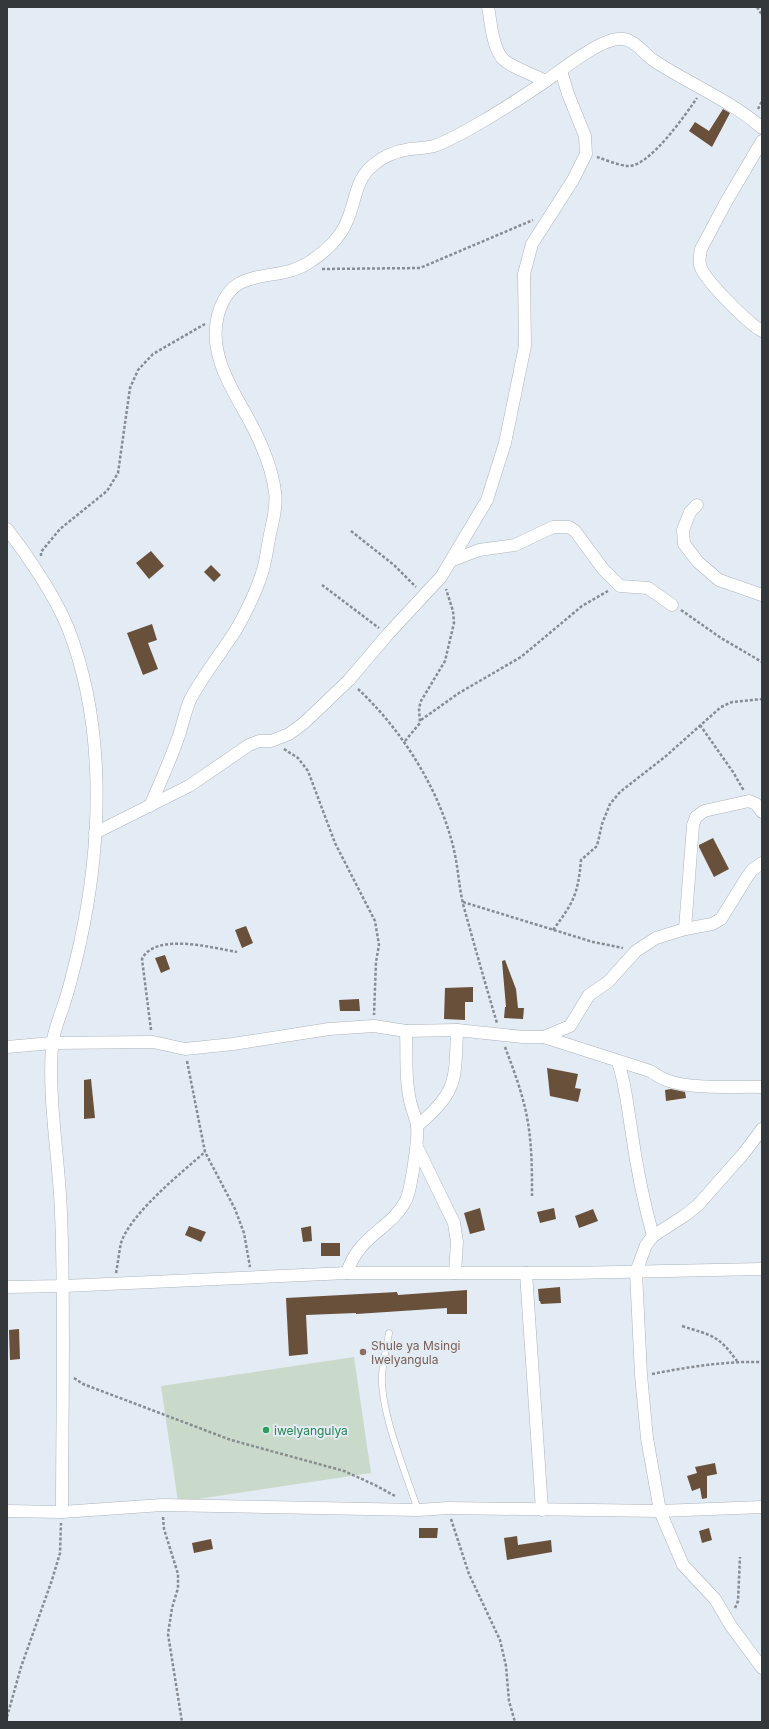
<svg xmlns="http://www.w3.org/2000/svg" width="769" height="1729" font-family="Inter,sans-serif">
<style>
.green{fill:#cadaca}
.building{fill:#69503b}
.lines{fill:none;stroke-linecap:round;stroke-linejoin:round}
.lane-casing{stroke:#acb4bc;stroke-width:7}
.street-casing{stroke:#acb4bc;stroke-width:13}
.path{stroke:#878c92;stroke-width:2.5;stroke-dasharray:3 2;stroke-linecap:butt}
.lane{stroke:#fff;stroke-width:6}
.street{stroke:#fff;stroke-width:12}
.education-dot{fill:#8d6e63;stroke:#e3ebf4;stroke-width:1.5}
.leisure-dot{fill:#2e9e5b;stroke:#e3ebf4;stroke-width:1.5}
.labels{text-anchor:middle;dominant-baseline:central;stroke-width:4;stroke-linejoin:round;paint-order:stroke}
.education-label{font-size:12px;fill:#785e54;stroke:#e3ebf4;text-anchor:start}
.leisure-label{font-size:12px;fill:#27864d;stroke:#e3ebf4;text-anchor:start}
</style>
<rect width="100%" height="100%" fill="#e3ebf4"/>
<polygon class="green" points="354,1357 371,1473 178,1502 161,1386"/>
<g class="building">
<polygon points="723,109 730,113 712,147 689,131 695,122 709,131"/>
<polygon points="151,551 164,566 149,579 136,563"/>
<polygon points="211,565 221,575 214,582 204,572"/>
<polygon points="152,624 157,640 148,643 158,669 143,675 127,633"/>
<polygon points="713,838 729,869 714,877 699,847 699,845"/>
<polygon points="246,926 253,943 242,948 235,930"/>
<polygon points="165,955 170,969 161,973 155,958"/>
<polygon points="505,960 516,989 518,1008 524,1008 523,1019 504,1018 505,1007 506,1007 502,961"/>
<polygon points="473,987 473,1002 465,1002 465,1020 444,1019 445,988"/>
<polygon points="359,999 360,1011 340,1011 339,1000"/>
<polygon points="547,1068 578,1074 575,1088 581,1089 578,1102 550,1096"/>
<polygon points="91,1079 95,1118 84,1119 84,1080"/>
<polygon points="671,1089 685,1092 686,1098 666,1101 665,1090"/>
<polygon points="480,1208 485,1230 470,1234 464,1213"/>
<polygon points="554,1208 556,1219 540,1223 537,1212"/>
<polygon points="593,1209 598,1221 579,1228 575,1216"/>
<polygon points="189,1226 206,1232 201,1242 185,1235"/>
<polygon points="311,1226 312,1241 303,1242 301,1228"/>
<rect x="321" y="1243" width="19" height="13"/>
<polygon points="560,1287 561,1303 541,1304 540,1301 539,1301 538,1289"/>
<polygon points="467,1290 467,1314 447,1314 447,1308 356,1314 356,1313 306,1315 308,1354 289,1356 286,1298 397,1292 398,1295"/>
<polygon points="19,1329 20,1359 10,1360 9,1330"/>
<polygon points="715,1463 717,1474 707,1476 707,1498 702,1499 700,1488 692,1491 687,1476 697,1473 695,1467"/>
<polygon points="419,1528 438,1528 437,1538 419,1538"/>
<polygon points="709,1528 712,1540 702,1543 699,1531"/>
<polygon points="517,1536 518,1545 551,1540 552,1552 507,1560 504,1538"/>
<polygon points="211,1539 213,1549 194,1553 192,1543"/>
</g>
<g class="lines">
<g class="lane-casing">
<path id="lane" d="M 389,1333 C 387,1346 383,1361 382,1375 C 380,1411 406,1474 418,1510"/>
</g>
<g class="street-casing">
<g id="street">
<path d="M 488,7 C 491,22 492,45 502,58 C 510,67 534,75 546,81"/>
<path d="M 762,141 L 726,202 L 701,249 C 700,254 699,260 700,265 C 703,279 748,323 762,331"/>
<polyline points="697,505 690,512 683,530 684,544 698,562 719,580 762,595"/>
<path d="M 7,529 C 28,556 55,596 68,628 C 106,725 102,843 80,943 C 75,965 70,986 63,1007 C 59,1019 53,1033 52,1046 C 48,1102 59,1157 61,1213 C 65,1313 62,1413 62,1512"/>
<polyline points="453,560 479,550 515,545 553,527 569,527 575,531 603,569 620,586 648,588 672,605"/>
<path d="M 150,806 C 160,783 170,761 178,738 C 183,725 185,710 191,698 C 203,676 218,657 232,636 C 241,623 256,592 261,576 C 266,563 267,548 270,534 C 273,521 277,506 275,492 C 272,467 260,440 248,418 C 231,388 208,352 218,315 C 233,261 276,286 311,261 C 325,252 341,237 347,221 C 356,201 355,181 372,166 C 382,157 397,151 410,149 C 418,148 427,148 434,146 C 451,140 468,130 483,121 C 502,110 522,97 540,85 C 558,73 598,40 618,39 C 633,37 642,52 653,60 C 689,84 730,100 762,128"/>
<polyline points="95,833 189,786 249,745 259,741 271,741 289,734 304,723 349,680 388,634 441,577 487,500 505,443 525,346 524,274 532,244 573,180 586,154 585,136 568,94 561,71"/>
<polyline points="685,929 693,825 696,817 704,811 749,801 756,804 762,812"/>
<polyline points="544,1037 570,1026 589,995 608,982 636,951 656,938 685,929 712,924 721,919 747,877 752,870 762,863"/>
<path d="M 7,1047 L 52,1043 L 153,1042 L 185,1049 L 233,1044 L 329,1029 L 374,1026 L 406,1031 L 457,1030 L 523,1037 L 544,1037 L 650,1071 C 655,1074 661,1078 666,1080 C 692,1090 734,1086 762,1087"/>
<path d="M 618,1062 C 626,1086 627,1104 631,1128 C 636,1164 643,1200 653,1236"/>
<path d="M 417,1126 C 458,1092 455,1080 457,1030"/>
<polyline points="762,1129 744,1153 698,1205 684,1216 653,1236 646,1245 636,1272 641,1375 647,1438 660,1511 683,1565 715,1599 731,1626 762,1668"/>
<polyline points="417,1147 454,1223 457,1242 455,1273"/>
<path d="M 347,1273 C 358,1235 392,1229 406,1200 C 411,1190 419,1136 417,1125 C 415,1115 410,1105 409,1095 C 405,1075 407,1052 406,1031"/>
<polyline points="526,1273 542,1510"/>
<polyline points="7,1287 64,1286 347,1273 570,1273 762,1269"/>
<polyline points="7,1511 62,1512 162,1505 418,1510 448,1508 660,1511 762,1507"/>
</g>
</g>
<g class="path">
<polyline points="757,7 762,15"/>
<polyline points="758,109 762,101"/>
<path d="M 597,157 C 606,160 618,165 627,166 C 649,168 685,115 697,98"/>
<polyline points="322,269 420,268 533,220"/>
<polyline points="351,531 394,565 416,587"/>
<polyline points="41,556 41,552 60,529 107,491 118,473 130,388 138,370 153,354 205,324"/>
<polyline points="322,585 379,628"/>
<polyline points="681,610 721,638 762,662"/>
<path d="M 358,689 C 402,730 440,790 454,850 C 458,868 459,886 463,904 C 474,944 485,983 497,1023"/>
<polyline points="421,720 459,693 521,657 582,606 608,591"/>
<polyline points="700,725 733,772 744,791"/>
<polyline points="405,741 420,723 419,708 421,701 445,661 454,623 453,611 446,589"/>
<polyline points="284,749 298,758 308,771 335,843 375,921 379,945 376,962 374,1015"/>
<polyline points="463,902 593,942 623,948"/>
<path d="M 553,930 C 573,903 578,895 581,860 L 597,846 L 602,824 L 610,804 L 620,792 L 666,756 L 721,707 L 732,702 L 762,699"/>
<path d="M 151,1030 L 142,959 C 155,932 213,948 237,952"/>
<path d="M 505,1047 C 514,1071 524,1097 528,1123 C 532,1147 532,1172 532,1196"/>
<polyline points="187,1061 205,1152 235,1209 244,1233 250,1267"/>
<path d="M 116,1273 C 118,1263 119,1252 121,1243 C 130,1214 182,1172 205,1152"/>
<path d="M 682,1326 C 713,1336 718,1335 737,1361"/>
<path d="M 652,1374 C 688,1367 725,1361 762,1362"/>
<polyline points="74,1378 83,1384 231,1440 344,1471 375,1485 395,1496"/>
<polyline points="163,1517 164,1529 178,1574 178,1588 172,1608 168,1634 182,1722"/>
<polyline points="451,1519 469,1574 500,1640 506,1666 509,1701 515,1722"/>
<polyline points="735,1608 738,1601 740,1557"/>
<polyline points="7,1717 21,1667 52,1580 60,1553 61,1523"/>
</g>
<use href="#lane" class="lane"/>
<use href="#street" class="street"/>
</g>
<circle class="education-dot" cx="363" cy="1352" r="4"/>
<circle class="leisure-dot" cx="266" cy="1430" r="4"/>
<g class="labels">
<g class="education-label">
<text x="371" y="1345">Shule ya Msingi<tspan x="371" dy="14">Iwelyangula</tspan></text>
</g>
<g class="leisure-label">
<text x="274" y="1430">iwelyangulya</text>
</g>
</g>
<rect width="769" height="1729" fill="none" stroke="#35383b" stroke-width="16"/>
</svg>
